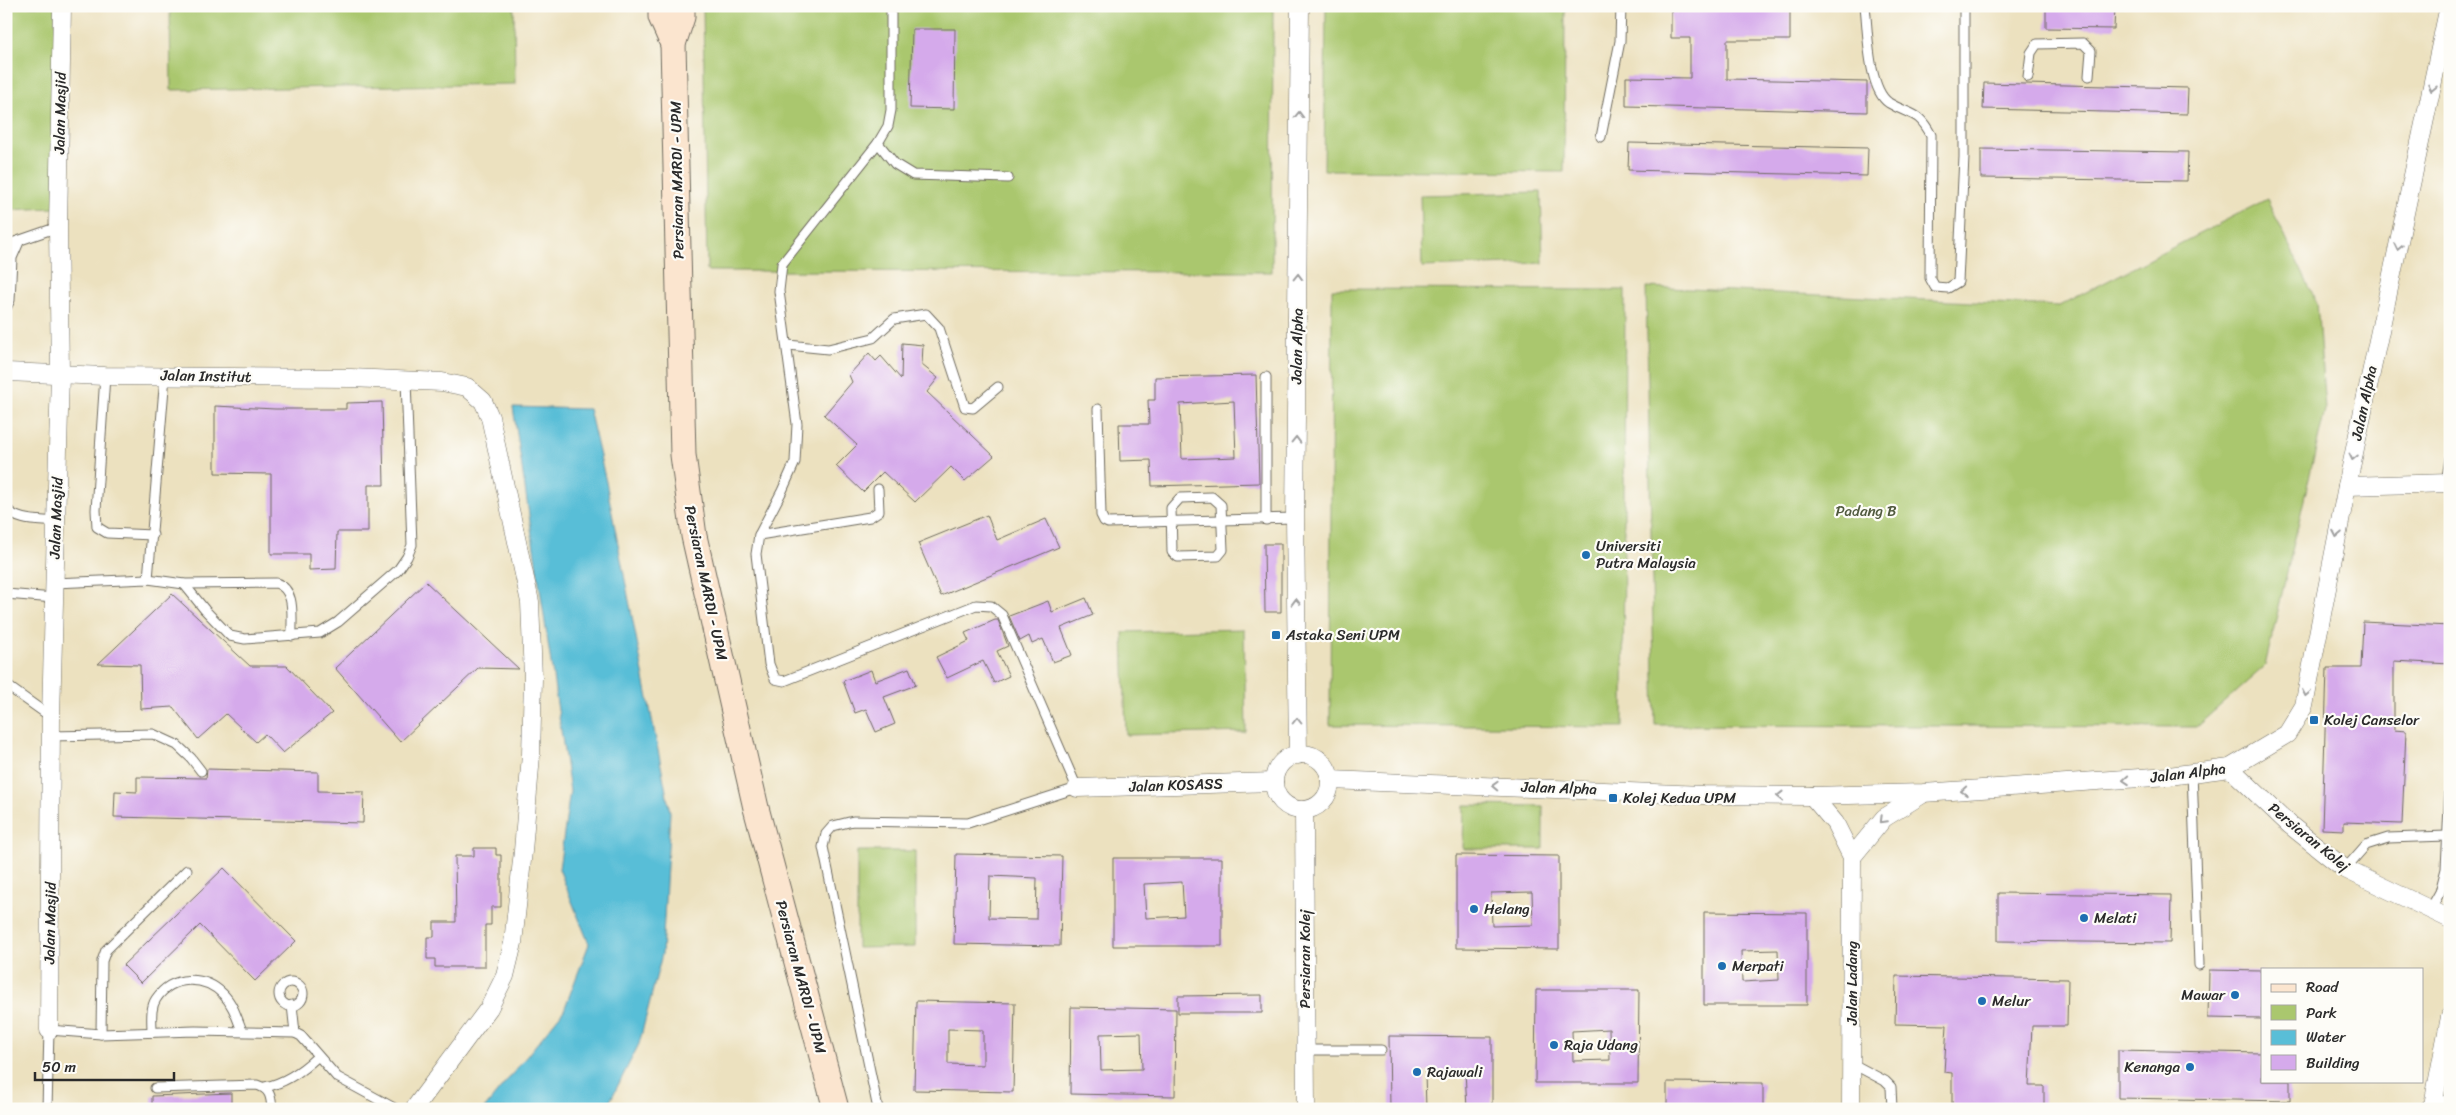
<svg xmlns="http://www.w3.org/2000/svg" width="2456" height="1115" font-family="Sriracha,sans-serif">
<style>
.green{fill:#aac76e;stroke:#6a794c}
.water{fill:#59bed7;stroke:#427481}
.building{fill:#d5aaeb;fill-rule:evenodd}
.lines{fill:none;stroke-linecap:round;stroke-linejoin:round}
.lane-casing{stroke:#6f6b5f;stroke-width:11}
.street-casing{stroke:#6f6b5f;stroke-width:19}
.secondary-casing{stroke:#6f6b5f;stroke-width:27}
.lane{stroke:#fff;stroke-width:9}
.street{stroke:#fff;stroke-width:18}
.secondary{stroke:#fbe5cf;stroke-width:25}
.oneway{stroke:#a0a0a0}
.poi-dot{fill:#1f6fb2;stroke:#fdfcf7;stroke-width:2}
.labels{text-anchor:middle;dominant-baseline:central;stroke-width:4.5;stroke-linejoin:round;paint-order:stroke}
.street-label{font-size:15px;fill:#2b2b2b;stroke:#fdfcf7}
.park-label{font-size:15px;fill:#515a3f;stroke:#fdfcf7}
.poi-label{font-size:15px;fill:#2b2b2b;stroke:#fdfcf7;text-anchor:start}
</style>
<rect width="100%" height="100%" fill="#fdfcf7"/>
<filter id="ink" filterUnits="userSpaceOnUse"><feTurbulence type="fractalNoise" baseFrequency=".02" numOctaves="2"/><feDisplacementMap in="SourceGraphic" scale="10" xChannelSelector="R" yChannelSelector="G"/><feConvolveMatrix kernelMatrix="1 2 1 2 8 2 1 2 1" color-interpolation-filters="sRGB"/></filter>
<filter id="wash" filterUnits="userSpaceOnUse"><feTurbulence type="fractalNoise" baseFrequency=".0096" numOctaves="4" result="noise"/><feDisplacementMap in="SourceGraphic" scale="20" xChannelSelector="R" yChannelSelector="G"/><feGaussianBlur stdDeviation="1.12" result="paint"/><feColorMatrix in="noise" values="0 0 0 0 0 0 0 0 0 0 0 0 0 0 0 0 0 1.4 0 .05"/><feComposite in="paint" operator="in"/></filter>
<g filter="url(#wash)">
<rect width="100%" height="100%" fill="#ece1bf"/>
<g class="green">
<polygon points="6,6 56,6 55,208 6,210"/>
<polygon points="170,6 514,6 515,84 171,90"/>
<polygon points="703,6 1273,6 1272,272 707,271"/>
<polygon points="1326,6 1565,6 1564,172 1324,170"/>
<polygon points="1541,192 1543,263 1422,267 1420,195"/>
<polygon points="2267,199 2317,303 2325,410 2265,666 2196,727 1655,725 1646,287 2059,306"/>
<polygon points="1332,289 1625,290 1623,727 1330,725"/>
<polygon points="1244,629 1246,732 1126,735 1123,632"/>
<polygon points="1464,805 1543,806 1543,849 1463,849"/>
<polygon points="857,851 915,851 915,947 857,948"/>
</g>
<polygon class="water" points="513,407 589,409 606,482 670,812 662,954 639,1044 606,1109 484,1109 564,1010 589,944 559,869 570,791"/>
<g id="blocks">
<g class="building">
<polygon points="1671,6 1790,6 1790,40 1727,40 1727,79 1867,82 1867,112 1626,106 1626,77 1690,78 1690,38 1671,38"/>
<polygon points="2046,6 2115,6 2114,29 2046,28"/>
<polygon points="912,29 955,29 954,109 910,108"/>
<polygon points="1984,83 2188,88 2187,114 1983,109"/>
<polygon points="1629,143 1868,148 1867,176 1628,170"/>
<polygon points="1981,149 2188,152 2187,181 1981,178"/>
<polygon points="902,343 923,345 922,365 938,378 927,392 994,456 965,481 951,467 915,502 883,472 863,492 836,466 857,445 824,415 852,382 849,375 869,353 876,361 881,356 901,379"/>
<path d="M 1256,375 L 1259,483 L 1152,486 L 1151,460 L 1120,461 L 1119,424 L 1149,424 L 1148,400 L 1155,400 L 1155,377 ZM 1234,401 L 1236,457 L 1182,459 L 1180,404 Z"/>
<polygon points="382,402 384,485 368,485 368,532 337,532 336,569 309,570 309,554 271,554 271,474 215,473 215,406 275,409 346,409 346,403"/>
<polygon points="987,515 997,540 1046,519 1059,547 941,596 918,543"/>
<polygon points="1264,544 1281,544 1281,612 1265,612"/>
<polygon points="426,582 519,669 478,668 400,742 335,668"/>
<polygon points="172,594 250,666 287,666 332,713 283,753 265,734 256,742 226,714 198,739 173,707 141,709 140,665 98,664"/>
<polygon points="1086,598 1093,615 1061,628 1072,655 1053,662 1043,639 1032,644 1029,636 1020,641 1009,616 1048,601 1052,612"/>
<polygon points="995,620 998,620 1008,646 997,651 1009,676 994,683 983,661 947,678 936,657 969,641 965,633"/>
<polygon points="2363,622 2450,626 2450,664 2394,661 2394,730 2406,731 2402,824 2344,822 2344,830 2322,829 2327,668 2361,668"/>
<polygon points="909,668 916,685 884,697 895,724 876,732 866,709 855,713 843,681 871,670 875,681"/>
<polygon points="207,769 318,772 318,791 364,792 363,823 114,817 115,791 137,792 137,777 206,778"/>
<polygon points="474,848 496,848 496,855 501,855 501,907 491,907 491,925 485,925 485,967 435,967 435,959 427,959 427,937 434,937 434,922 456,922 455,856 474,856"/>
<path d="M 956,854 L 1062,856 L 1060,946 L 954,944 ZM 990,876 L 1037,878 L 1036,919 L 989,918 Z"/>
<path d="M 1456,855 L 1559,856 L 1559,949 L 1456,948 ZM 1532,892 L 1533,925 L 1492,926 L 1491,893 Z"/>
<path d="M 1113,858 L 1222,858 L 1222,946 L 1113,946 ZM 1182,882 L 1184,916 L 1146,918 L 1144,884 Z"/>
<polygon points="224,868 296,941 255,981 200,925 141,983 123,965"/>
<polygon points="1998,893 2171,895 2170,943 1998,941"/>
<path d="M 1704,912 L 1807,913 L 1807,1005 L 1704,1005 ZM 1778,950 L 1779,980 L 1742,982 L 1741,951 Z"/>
<polygon points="2209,970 2262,971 2262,1019 2208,1018"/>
<polygon points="1896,976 2068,979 2067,1026 2032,1026 2029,1086 2044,1086 2044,1109 1952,1109 1952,1073 1944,1072 1947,1025 1895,1024"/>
<path d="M 1536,990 L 1639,990 L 1638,1083 L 1535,1083 ZM 1609,1029 L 1610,1060 L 1573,1061 L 1572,1031 Z"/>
<polygon points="1262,995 1262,1013 1178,1013 1178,996"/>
<path d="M 916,1001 L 1015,1003 L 1013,1092 L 914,1090 ZM 948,1029 L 983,1030 L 983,1065 L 948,1064 Z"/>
<path d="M 1071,1007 L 1176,1009 L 1175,1096 L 1070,1094 ZM 1141,1033 L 1142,1069 L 1101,1070 L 1100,1034 Z"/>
<polygon points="1389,1036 1492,1037 1492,1109 1467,1109 1465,1071 1425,1072 1426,1109 1390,1109"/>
<polygon points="2118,1050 2262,1053 2262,1081 2290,1081 2290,1101 2118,1098"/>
<polygon points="1667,1082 1763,1083 1763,1109 1667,1109"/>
<polygon points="231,1093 231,1109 152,1109 152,1096"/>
</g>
</g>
</g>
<g filter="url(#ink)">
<use href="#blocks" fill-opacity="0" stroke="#6f6b5f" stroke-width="1"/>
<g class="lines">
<g class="lane-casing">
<g id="lane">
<path d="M 1865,6 C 1868,31 1868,89 1889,103 C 1911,116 1918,110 1931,135 L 1930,278 L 1935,287 L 1948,288 L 1958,282 L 1964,157 L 1964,6"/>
<polyline points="2028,77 2031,53 2037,44 2083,43 2091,51 2089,76"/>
<polyline points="1601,137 1620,41 1621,6"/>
<polyline points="878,143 895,164 913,175 1008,178"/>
<polyline points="6,245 58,227"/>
<polyline points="6,308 10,300 12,258 19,242"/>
<polyline points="788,345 828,349 873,338 894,319 926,314 939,328 965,407 973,408 998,387"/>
<polyline points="105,376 96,510 97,527 107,533 153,535"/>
<polyline points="1098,409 1101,515 1104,521 1108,523 1295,518"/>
<polyline points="2446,484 2450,458"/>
<polygon points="1212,497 1221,505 1223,550 1218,556 1178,557 1172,552 1171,508 1180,498"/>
<path d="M 6,508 C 16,522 40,520 55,522"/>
<polyline points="1266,520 1266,377"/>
<polyline points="759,535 870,517 879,511 878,489"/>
<polyline points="148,579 165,376"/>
<path d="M 54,583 L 148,579 L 184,584 L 276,583 C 297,590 291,618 292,636"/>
<polyline points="184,584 205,610 230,636 245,639 320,633 338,622 398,570 407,557 412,545 406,380"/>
<polyline points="6,594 54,598"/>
<polyline points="6,685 51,717"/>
<polyline points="51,736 153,734 177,745 191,758 201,771"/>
<polyline points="2192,772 2199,965"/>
<polyline points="2345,869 2366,845 2388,838 2447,836"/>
<polyline points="2430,910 2440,892 2446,869 2450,784"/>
<circle cx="291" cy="994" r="12"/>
<polyline points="292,1005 295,1033"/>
<path d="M 152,1032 C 152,1021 150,1008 156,999 C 172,975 204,975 223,994 C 233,1004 237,1018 242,1031"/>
<polyline points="101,1034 102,961 106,950 187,870"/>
<polyline points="1305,1050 1381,1050"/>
<polyline points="1851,1063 1885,1081 1891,1087 1892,1109"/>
<path d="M 265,1087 C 285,1083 302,1071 317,1057"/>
<path d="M 155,1088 L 257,1085 C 270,1089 271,1096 272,1109"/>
<polyline points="2433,1105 2450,1099"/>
<polyline points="47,1109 49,1030 101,1034 195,1031 295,1033 301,1036 337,1077 396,1109"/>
<polyline points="878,1109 823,847 826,834 833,826 853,821 968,823 1077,788 1002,615 991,606 976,605 784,681 775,679 769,664 756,554 759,535 782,491 795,462 797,424 779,291 782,264 878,143 888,126 891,110 891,6"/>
</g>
</g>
<g class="street-casing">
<g id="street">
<polyline points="6,372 105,376 351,378 442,382 467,387 483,401 490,417 530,602 533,678 531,755 523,851 513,943 505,976 489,1008 414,1109"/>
<polyline points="2347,486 2450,483"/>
<circle cx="1302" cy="782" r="28"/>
<polyline points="1298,755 1295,518 1300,6"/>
<polyline points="2230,768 2290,825 2345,869 2450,919"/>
<polyline points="1330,780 1703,795 1812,796 1923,793 2169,776 2230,768 2287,734 2304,706 2347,486 2449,6"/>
<polyline points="1077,788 1274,782"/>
<polyline points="1812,796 1835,823 1852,857 1851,1109"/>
<polyline points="1304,810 1306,1109"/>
<polyline points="1852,857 1884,818 1921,795"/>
<polyline points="49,1030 51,717 60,373 58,227 62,6"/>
<polyline points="2429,1109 2433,1105 2450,1017"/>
</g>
</g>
<g class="secondary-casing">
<g id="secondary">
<polyline points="661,6 661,17 673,44"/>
<polyline points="682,6 682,17 673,44 683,455 694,536 756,808 836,1109"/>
</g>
</g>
<use href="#lane" class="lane"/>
<use href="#street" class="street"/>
<use href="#secondary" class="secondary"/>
</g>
<defs><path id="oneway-chevron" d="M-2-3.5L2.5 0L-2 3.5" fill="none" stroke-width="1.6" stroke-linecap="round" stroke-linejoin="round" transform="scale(1.25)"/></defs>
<g class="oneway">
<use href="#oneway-chevron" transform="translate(2432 88) rotate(102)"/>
<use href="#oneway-chevron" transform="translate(1299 115) rotate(-89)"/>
<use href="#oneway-chevron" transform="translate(2398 247) rotate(102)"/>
<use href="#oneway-chevron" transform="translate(1298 277) rotate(-89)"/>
<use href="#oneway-chevron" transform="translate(1296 440) rotate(-89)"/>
<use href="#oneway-chevron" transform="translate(2353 457) rotate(102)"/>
<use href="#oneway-chevron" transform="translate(2337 534) rotate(101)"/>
<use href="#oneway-chevron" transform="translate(1296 602) rotate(-91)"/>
<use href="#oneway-chevron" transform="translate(2306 693) rotate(101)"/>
<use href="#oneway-chevron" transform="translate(1297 721) rotate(-90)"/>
<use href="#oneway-chevron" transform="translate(2126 780) rotate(176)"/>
<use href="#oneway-chevron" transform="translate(1495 786) rotate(-178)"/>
<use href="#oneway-chevron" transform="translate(1964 791) rotate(176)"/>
<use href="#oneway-chevron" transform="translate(1780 796) rotate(-179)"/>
<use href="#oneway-chevron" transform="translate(1883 820) rotate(135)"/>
</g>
</g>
<g class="poi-dot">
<circle cx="1586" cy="555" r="5"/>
<rect x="1271" y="630" width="10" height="10" rx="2.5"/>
<rect x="2309" y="715" width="10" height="10" rx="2.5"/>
<rect x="1608" y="793" width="10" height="10" rx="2.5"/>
<circle cx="1474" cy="909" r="5"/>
<circle cx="2084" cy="918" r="5"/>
<circle cx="1722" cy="966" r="5"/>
<circle cx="2235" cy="995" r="5"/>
<circle cx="1982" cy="1001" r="5"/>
<circle cx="1554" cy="1045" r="5"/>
<circle cx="2190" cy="1067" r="5"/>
<circle cx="1417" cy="1072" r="5"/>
</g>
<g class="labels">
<g class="street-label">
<text transform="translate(60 113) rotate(-89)">Jalan Masjid</text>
<text transform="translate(677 180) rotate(-91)">Persiaran MARDI - UPM</text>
<text transform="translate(1297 346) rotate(-89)">Jalan Alpha</text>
<text transform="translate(206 376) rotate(1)">Jalan Institut</text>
<text transform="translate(2364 403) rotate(-78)">Jalan Alpha</text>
<text transform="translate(56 518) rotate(-88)">Jalan Masjid</text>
<text transform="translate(706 583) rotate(78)">Persiaran MARDI - UPM</text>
<text transform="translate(2188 773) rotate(-7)">Jalan Alpha</text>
<text transform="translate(1176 785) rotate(-2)">Jalan KOSASS</text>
<text transform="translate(1559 788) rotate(2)">Jalan Alpha</text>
<text transform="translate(2309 837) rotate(39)">Persiaran Kolej</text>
<text transform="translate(50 923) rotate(-89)">Jalan Masjid</text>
<text transform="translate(1305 959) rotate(-90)">Persiaran Kolej</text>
<text transform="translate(801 977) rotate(75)">Persiaran MARDI - UPM</text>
<text transform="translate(1852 983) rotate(-90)">Jalan Ladang</text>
</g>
<g class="park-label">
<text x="1866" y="511">Padang B</text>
</g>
<g class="poi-label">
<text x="1596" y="546">Universiti<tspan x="1596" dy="17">Putra Malaysia</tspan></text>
<text x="1286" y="635">Astaka Seni UPM</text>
<text x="2324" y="720">Kolej Canselor</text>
<text x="1623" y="798">Kolej Kedua UPM</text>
<text x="1484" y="909">Helang</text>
<text x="2094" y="918">Melati</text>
<text x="1732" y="966">Merpati</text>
<text x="2225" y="995" text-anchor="end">Mawar</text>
<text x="1992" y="1001">Melur</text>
<text x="1564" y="1045">Raja Udang</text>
<text x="2180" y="1067" text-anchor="end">Kenanga</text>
<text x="1427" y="1072">Rajawali</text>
</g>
</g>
<rect width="2456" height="1115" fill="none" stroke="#fdfcf7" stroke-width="25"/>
<rect x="2261" y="968" width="162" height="115" fill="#fdfcf7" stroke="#a9a8a5"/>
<rect x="2271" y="984" width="25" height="8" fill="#fbe5cf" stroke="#a9a8a5"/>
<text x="2306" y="992" font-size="15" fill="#2b2b2b">Road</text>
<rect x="2271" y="1005" width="25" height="15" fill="#aac76e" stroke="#a9a8a5"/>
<text x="2306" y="1018" font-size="15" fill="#2b2b2b">Park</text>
<rect x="2271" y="1030" width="25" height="15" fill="#59bed7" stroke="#a9a8a5"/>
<text x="2306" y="1042" font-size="15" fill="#2b2b2b">Water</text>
<rect x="2271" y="1055" width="25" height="15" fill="#d5aaeb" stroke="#a9a8a5"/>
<text x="2306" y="1068" font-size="15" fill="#2b2b2b">Building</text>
<path d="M35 1072v8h139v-8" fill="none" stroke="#2b2b2b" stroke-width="2.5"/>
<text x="42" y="1072" font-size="15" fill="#2b2b2b" stroke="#fdfcf7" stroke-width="4" paint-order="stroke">50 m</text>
</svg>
